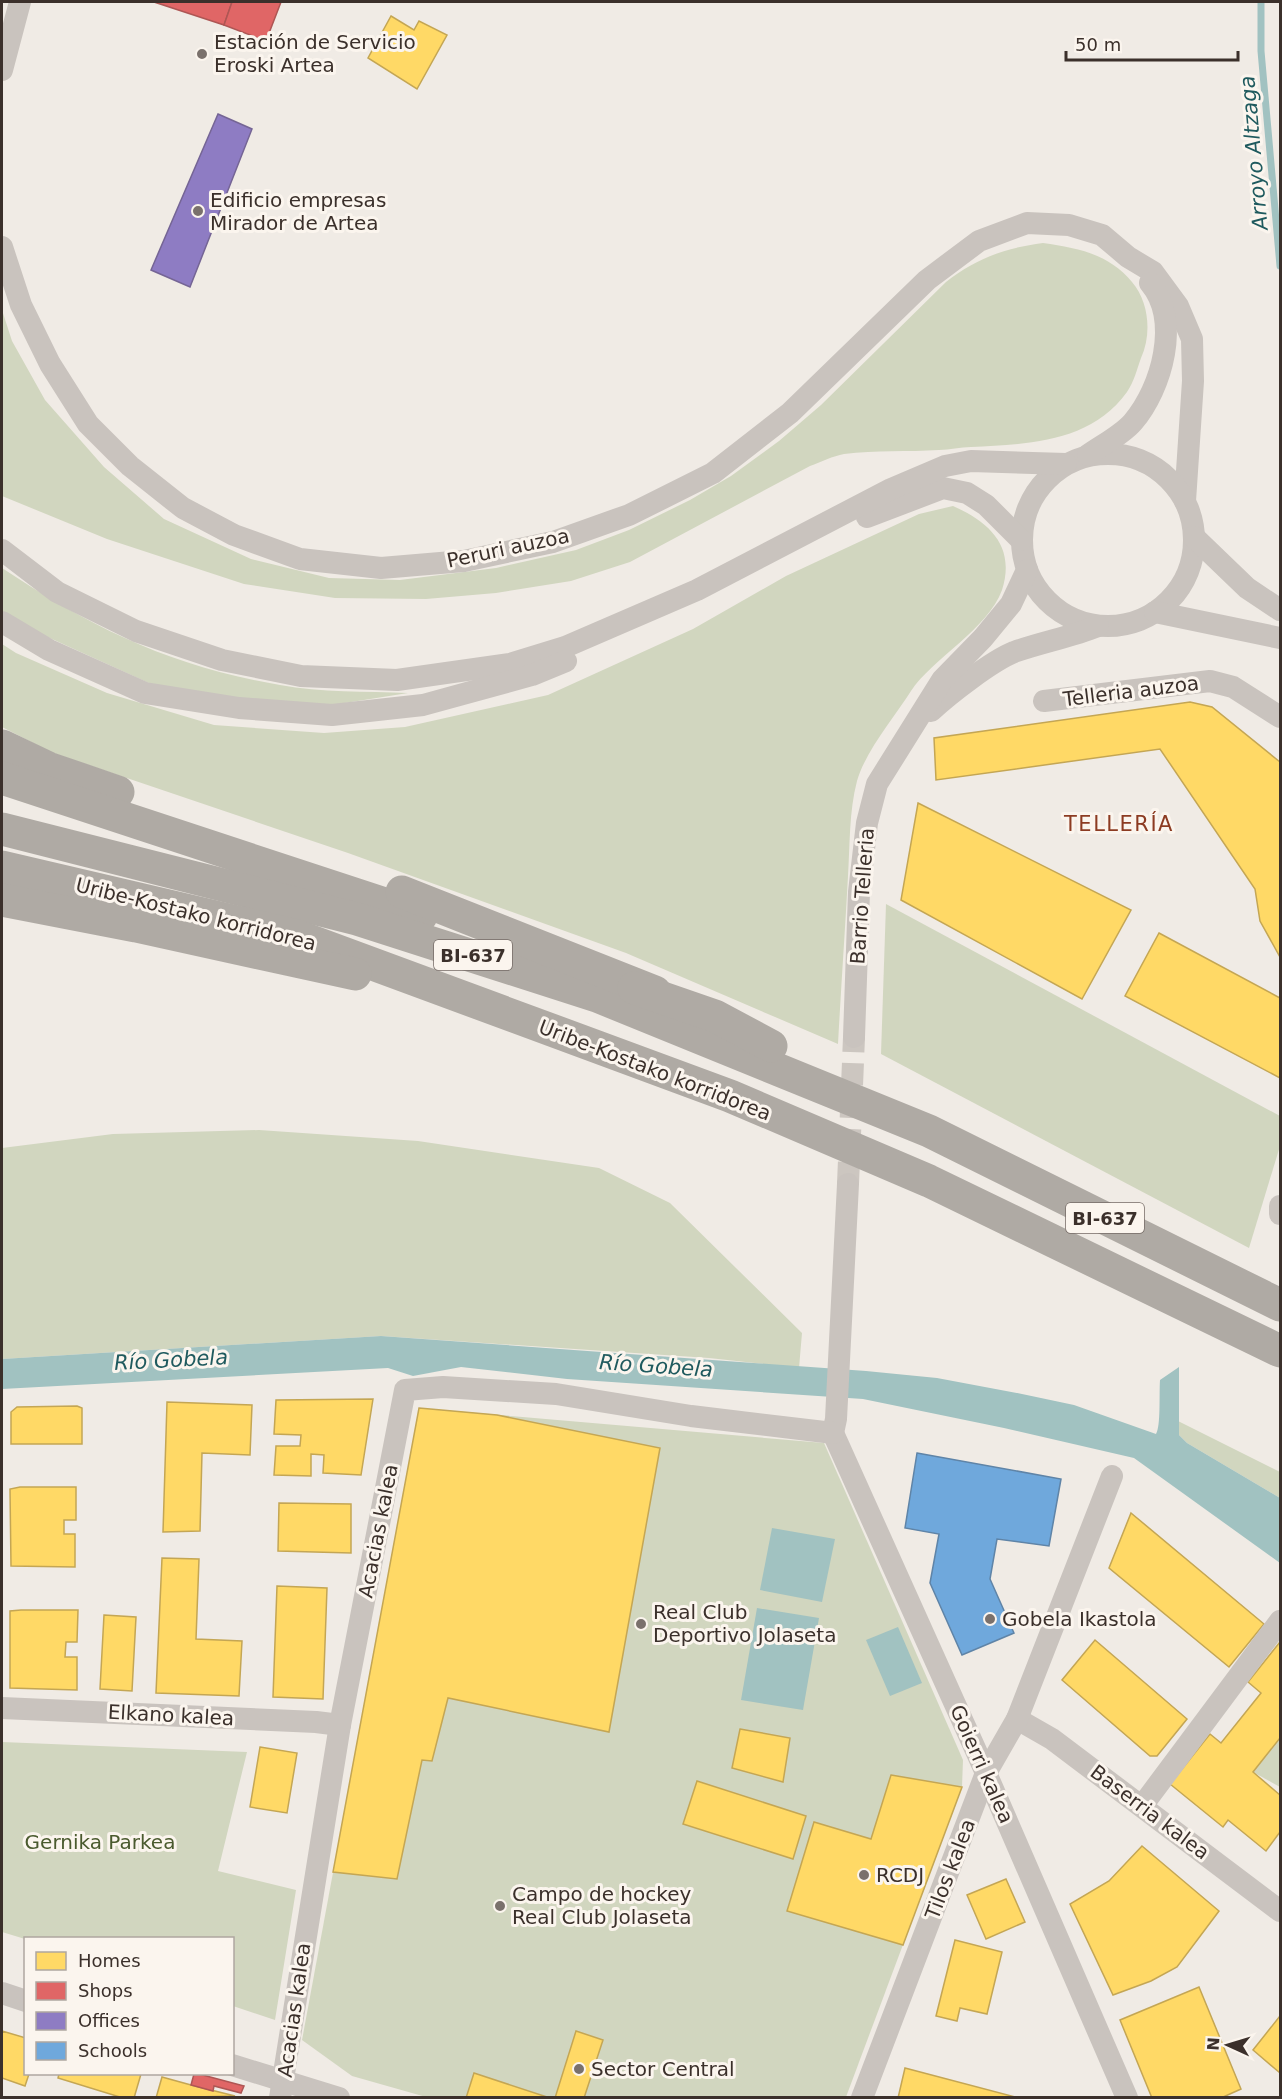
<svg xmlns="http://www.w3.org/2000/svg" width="1282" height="2099" font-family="'DejaVu Sans',sans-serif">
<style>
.green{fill:#d1d6bf}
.water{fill:#a1c2c1}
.homes{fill:#ffd966;stroke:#c4a654;stroke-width:1.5}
.shops{fill:#e06666;stroke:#ae5654;stroke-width:1.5}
.offices{fill:#8e7cc3;stroke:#756595;stroke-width:1.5}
.schools{fill:#6fa8dc;stroke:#5f84a7;stroke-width:1.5}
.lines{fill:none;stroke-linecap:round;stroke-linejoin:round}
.stream{stroke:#a1c2c1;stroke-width:7}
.minor-tunnel{stroke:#ccc6c0;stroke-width:22;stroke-dasharray:22 11;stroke-linecap:butt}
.minor{stroke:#c9c3be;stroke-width:22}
.highway{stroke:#afaaa4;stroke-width:33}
.poi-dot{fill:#7a716c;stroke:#fbf5ee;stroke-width:2}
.labels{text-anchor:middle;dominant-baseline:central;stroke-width:6;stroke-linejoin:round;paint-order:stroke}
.shield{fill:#fbf5ee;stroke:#756b66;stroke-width:1.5}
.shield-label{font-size:18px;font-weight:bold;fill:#3b302b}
.poi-label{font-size:20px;fill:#3b302b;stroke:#fbf5ee;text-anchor:start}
.street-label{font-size:20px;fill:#3b302b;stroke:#fbf5ee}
.park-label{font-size:20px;fill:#4a5a2e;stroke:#fbf5ee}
.water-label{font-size:21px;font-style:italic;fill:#1f5a5e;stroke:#fbf5ee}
.neighbourhood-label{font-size:21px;letter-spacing:1.5px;fill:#8c3b22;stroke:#fbf5ee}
</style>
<rect width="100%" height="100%" fill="#f0ebe5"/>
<g class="green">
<path d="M 1043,243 C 1078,248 1109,254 1132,282 C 1149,302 1152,334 1141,358 C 1137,369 1134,382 1127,392 C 1090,443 1028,444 971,447 C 960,447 950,450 939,450 C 908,452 876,450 844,454 C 833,456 821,462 810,466 L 630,562 L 571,581 L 496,593 L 426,599 L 335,598 L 244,584 L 107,539 L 2,496 L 2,310 L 12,341 L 45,400 L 104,467 L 164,519 L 251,559 L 329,578 L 400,580 L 496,568 L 576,550 L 629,530 L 690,500 L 731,476 L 779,441 L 821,405 L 946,282 C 977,258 1005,248 1043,243 Z"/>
<path d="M 953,506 C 989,522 1016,546 1002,590 C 988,629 932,659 911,691 C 895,716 865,752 857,781 C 849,811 850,845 848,876 C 845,932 841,988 838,1044 L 626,953 L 348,853 L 53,753 L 2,727 L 2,644 L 16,653 L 107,693 L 214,725 L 324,733 L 405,727 L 548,695 L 693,629 L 786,576 L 919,514 Z"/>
<path d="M 2,568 C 94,629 170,666 280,685 C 321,693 366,691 408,693 L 326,706 L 219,699 L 151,684 L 41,634 L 2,611 Z"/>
<polygon points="886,904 1280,1116 1280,1146 1249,1248 881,1054"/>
<polygon points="259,1130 418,1141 599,1168 670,1203 802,1333 799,1368 709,1358 381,1336 2,1359 2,1148 113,1134"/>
<polygon points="419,1408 824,1443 963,1760 962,1787 846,2097 426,2097 352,2076 302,2040"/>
<polygon points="1178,1421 1280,1472 1280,1498 1187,1443 1179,1435"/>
<polygon points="1280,1738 1280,1787 1253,1772"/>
<polygon points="2,1742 247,1752 218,1871 296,1890 275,2020 233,2006 232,1938 25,1939 2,1932"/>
</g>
<g class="water">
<path d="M 381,1336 L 866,1371 L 937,1378 L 1022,1394 L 1074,1405 L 1156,1434 C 1161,1426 1159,1394 1160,1380 L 1179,1367 L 1179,1435 L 1187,1443 L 1280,1498 L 1280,1563 L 1134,1458 L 1004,1428 L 863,1399 L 567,1379 L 461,1367 L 413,1376 L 388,1368 L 2,1389 L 2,1359 Z"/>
<polygon points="772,1528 835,1539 822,1602 760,1590"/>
<polygon points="757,1608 819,1618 803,1710 741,1700"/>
<polygon points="898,1627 922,1683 890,1696 866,1640"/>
</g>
<g class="homes">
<polygon points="391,16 414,30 419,21 447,35 417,89 368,58"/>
<polygon points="1190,702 1212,707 1280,762 1280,957 1260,921 1255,889 1160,749 936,780 934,738"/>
<polygon points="918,803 1131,910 1082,999 901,900"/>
<polygon points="1159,933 1280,998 1280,1078 1125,996"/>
<polygon points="373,1399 361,1475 323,1473 324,1455 311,1454 311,1476 274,1475 276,1446 300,1446 301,1435 274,1434 276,1400"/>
<polygon points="167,1402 252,1405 250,1455 202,1453 200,1531 163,1532"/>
<polygon points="77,1406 82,1408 82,1444 11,1444 11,1412 17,1407"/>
<polygon points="419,1408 497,1415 660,1448 609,1732 448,1698 432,1761 422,1760 397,1879 333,1872"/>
<polygon points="20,1487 76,1487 76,1520 64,1520 64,1534 75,1534 75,1567 11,1566 10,1489"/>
<polygon points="279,1503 351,1504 351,1553 278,1551"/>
<polygon points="1131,1513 1264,1624 1229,1667 1109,1568"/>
<polygon points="162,1558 199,1559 196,1639 242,1641 239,1696 156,1693"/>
<polygon points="277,1586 327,1588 323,1699 273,1697"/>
<polygon points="21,1610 78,1610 77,1642 66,1642 65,1657 77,1657 77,1690 10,1688 10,1611"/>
<polygon points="104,1615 136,1617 132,1691 100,1689"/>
<polygon points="1095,1640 1187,1719 1157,1756 1150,1756 1062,1680"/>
<polygon points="1280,1642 1280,1738 1253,1772 1280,1795 1280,1832 1266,1851 1228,1820 1223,1827 1170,1784 1210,1734 1221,1743 1261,1693 1248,1682"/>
<polygon points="740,1729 790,1738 783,1782 732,1768"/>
<polygon points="260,1747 297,1753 287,1813 250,1807"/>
<polygon points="891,1775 962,1787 903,1945 787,1911 814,1822 871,1839"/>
<polygon points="697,1781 806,1816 793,1859 683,1824"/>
<polygon points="1142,1846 1219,1911 1177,1967 1151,1981 1113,1995 1070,1904 1109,1881"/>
<polygon points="1006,1879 1025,1922 986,1939 967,1895"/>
<polygon points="955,1940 1002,1952 987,2014 960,2008 957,2021 936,2016"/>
<polygon points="1199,1987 1241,2089 1221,2098 1152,2098 1120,2020"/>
<polygon points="1280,2016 1280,2073 1253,2050"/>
<polygon points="2,2031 26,2038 26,2074 29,2074 25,2086 2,2078"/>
<polygon points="576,2031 603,2040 584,2098 555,2098"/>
<polygon points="905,2068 1019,2098 898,2098"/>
<polygon points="474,2073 550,2098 466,2098"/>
<polygon points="59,2074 141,2074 134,2098 123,2098 58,2078"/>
<polygon points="162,2077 191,2085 235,2096 156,2098"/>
</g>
<g class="shops">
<polygon points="154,2 232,2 224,25"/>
<polygon points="232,2 281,2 266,41 224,25"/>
<polygon points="194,2074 199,2074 244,2086 241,2093 214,2086 213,2091 191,2085"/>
</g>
<polygon class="offices" points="218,114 252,129 190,287 151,270"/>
<polygon class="schools" points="917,1453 1061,1479 1049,1546 997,1539 990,1579 1014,1633 962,1655 930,1583 939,1534 905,1528"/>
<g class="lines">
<polyline class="stream" points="1261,2 1261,51 1280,266"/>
<polyline class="minor-tunnel" points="848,1184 854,1037"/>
<g class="minor">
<polyline points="2,70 20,2"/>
<polyline points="2,247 21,305 50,364 88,424 130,466 183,508 234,535 300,559 381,568 464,561 553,542 629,515 713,473 790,413 927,280 979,241 1027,223 1069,225 1102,235 1128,257 1153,272 1178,306 1192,339 1193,381 1185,501"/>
<circle cx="1108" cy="540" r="86"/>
<path d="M 1088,455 C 1102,445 1122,435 1133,422 C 1162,388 1181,320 1150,283"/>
<polyline points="867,517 943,488 967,493 986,505 1021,540"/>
<polyline points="1194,537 1247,588 1280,610"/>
<polyline points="2,550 57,592 136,631 222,660 301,676 397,680 510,664 565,647 697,590 891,489 945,466 971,461 1066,464"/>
<polyline points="1155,612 1280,638"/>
<polyline points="2,622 49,650 145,693 239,708 332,715 423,705 532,675 566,661"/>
<polyline points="1044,701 1210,681 1233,687 1280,717"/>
<path d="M 931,711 C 949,694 992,661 1014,652 C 1042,642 1071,637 1098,626"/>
<polyline points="854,1037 859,892 867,823 877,784 942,680 983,638 1011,604 1027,570"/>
<polyline points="1280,1206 1280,1214"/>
<polyline points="833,1433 986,1773 1127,2098"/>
<polyline points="833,1433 836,1419 848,1184"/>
<polyline points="2,1708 316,1722 340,1725"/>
<polyline points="1017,1719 1052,1739 1280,1911"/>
<polyline points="1142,1806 1280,1621"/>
<polyline points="2,1993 26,2001"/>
<polyline points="232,2065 339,2098"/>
<polyline points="280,2098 340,1725 405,1390 443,1387 556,1394 691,1416 833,1433"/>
<polyline points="862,2098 986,1773 1017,1719 1112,1476"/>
</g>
<g class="highway">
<polyline points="2,746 48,768 118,792"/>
<polyline points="2,778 421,916"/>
<polyline points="2,829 357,919 597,996 929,1131 1280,1305"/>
<polyline points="2,867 297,936 730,1096 929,1181 1280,1351"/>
<polyline points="402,892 655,992"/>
<polyline points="2,900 136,926 355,974"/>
<polyline points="634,988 715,1016 771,1046"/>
</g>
</g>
<g class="poi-dot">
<circle cx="202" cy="54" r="6"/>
<circle cx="198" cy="211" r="6"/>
<circle cx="990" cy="1619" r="6"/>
<circle cx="641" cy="1624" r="6"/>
<circle cx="864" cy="1875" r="6"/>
<circle cx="500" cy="1906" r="6"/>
<circle cx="579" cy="2069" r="6"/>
</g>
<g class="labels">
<g class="shield">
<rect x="434" y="940" width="78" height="30" rx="4.5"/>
<rect x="1066" y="1203" width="78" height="30" rx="4.5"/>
</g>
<g class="shield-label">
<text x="473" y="955">BI-637</text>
<text x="1105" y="1218">BI-637</text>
</g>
<g class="poi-label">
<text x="214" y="42">Estación de Servicio<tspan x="214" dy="23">Eroski Artea</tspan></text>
<text x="210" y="200">Edificio empresas<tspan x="210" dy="23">Mirador de Artea</tspan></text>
<text x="653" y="1612">Real Club<tspan x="653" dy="23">Deportivo Jolaseta</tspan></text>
<text x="1002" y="1619">Gobela Ikastola</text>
<text x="876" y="1875">RCDJ</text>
<text x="512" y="1894">Campo de hockey<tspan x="512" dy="23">Real Club Jolaseta</tspan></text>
<text x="591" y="2069">Sector Central</text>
</g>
<g class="street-label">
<text transform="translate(508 548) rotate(-12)">Peruri auzoa</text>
<text transform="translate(1131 691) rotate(-7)">Telleria auzoa</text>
<text transform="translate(862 896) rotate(-86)">Barrio Telleria</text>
<text transform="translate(196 914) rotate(14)">Uribe-Kostako korridorea</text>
<text transform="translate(655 1070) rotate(21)">Uribe-Kostako korridorea</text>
<text transform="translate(378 1531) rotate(-79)">Acacias kalea</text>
<text transform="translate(171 1715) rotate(3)">Elkano kalea</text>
<text transform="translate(982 1764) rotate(66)">Goierri kalea</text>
<text transform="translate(1150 1812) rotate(37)">Baserria kalea</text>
<text transform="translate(950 1869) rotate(-69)">Tilos kalea</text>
<text transform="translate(294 2010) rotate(-82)">Acacias kalea</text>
</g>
<g class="park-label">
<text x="100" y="1842">Gernika Parkea</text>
</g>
<g class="water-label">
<text transform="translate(1254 153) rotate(-95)">Arroyo Altzaga</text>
<text transform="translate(171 1360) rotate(-3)">Río Gobela</text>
<text transform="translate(656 1366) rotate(4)">Río Gobela</text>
</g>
<g class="neighbourhood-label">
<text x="1119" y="824">TELLERÍA</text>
</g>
</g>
<rect width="1282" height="2099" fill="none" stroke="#3b302b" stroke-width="6"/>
<rect x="24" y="1937" width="210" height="138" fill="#fbf5ee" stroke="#aea6a0" stroke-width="1.5"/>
<rect x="36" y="1952" width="30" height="18" fill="#ffd966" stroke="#aea6a0" stroke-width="1.5"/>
<text x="78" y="1967" font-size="18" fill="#3b302b">Homes</text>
<rect x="36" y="1982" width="30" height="18" fill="#e06666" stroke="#aea6a0" stroke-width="1.5"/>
<text x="78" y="1997" font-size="18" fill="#3b302b">Shops</text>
<rect x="36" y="2012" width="30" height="18" fill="#8e7cc3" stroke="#aea6a0" stroke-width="1.5"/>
<text x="78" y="2027" font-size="18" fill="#3b302b">Offices</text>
<rect x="36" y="2042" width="30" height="18" fill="#6fa8dc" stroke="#aea6a0" stroke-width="1.5"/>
<text x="78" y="2057" font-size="18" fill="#3b302b">Schools</text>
<g transform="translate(1228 2045) rotate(274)" stroke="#fbf5ee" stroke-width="4.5" paint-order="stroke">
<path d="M0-4.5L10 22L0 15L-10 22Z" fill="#3b302b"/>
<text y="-9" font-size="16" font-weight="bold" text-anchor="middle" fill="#3b302b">N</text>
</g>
<path d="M1066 51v9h172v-9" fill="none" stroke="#3b302b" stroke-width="3"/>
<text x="1075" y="51" font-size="18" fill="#3b302b" stroke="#fbf5ee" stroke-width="4.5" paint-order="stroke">50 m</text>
</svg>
